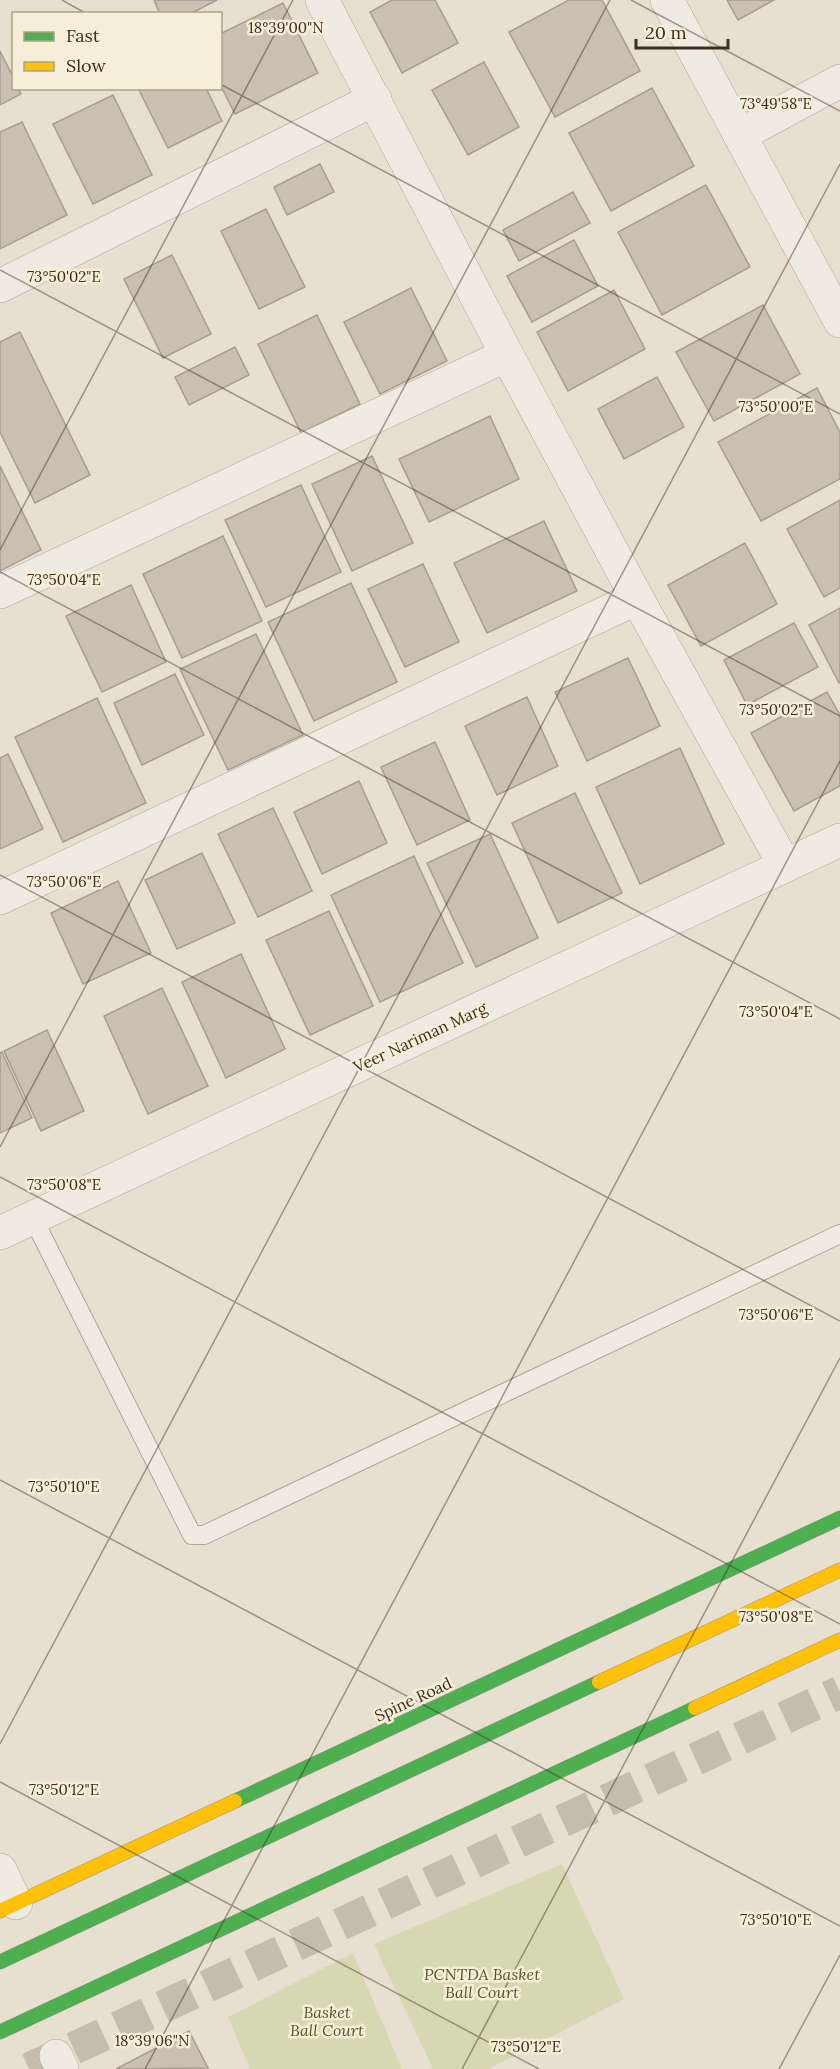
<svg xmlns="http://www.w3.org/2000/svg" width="840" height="2069" font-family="Lora,serif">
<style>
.green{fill:#d6d7b3}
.building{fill:#cbbfb2;stroke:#a89c90;stroke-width:1.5}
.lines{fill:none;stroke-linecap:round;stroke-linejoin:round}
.secondary-tunnel{stroke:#c5bcae;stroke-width:33;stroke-dasharray:33 16;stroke-linecap:butt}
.lane-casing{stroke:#ada599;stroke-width:20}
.street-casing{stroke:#ada599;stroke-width:34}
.fast-casing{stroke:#9c958a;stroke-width:15}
.slow-casing{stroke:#9c958a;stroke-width:15}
.lane{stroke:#efebe3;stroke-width:18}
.street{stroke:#efebe3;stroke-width:33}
.fast{stroke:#4caf50;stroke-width:14}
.slow{stroke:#ffc107;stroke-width:14}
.ticks{fill:none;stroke:#3d2e20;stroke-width:1.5;stroke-opacity:0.45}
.labels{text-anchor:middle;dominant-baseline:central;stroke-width:5;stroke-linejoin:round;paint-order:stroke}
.street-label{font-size:16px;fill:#3d2e20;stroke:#f7eed8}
.park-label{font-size:16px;font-style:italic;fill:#4d5a26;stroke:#f7eed8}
.ticks-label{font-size:15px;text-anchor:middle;fill:#3d2e20;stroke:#f7eed8;stroke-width:5;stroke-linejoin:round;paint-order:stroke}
</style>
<rect width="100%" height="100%" fill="#e7e0d1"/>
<g class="green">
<polygon points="562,1864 624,1999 489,2069 433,2069 374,1944"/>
<polygon points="353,1953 402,2069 250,2069 228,2017"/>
</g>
<g class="building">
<polygon points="154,0 217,0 190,14 160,14"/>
<polygon points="392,0 435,0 458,43 402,73 370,12"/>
<polygon points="569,0 602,0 640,71 555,117 509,32"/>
<polygon points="727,0 774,0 738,20"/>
<polygon points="283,3 318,73 235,114 220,84 220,34"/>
<polygon points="0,51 14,79 14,88 18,88 21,94 0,105"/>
<polygon points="484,62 519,127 468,155 432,90"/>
<polygon points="138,88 206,88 222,121 168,148"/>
<polygon points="652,88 694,166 611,211 569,133"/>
<polygon points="113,95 152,175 93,204 53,124"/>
<polygon points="22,122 67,215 0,249 0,132"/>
<polygon points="320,164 334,192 287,215 274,187"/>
<polygon points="706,185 750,267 662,315 618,232"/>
<polygon points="573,192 590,223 519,261 503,230"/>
<polygon points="266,209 305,287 259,309 221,231"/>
<polygon points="574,240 598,286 532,322 507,276"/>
<polygon points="172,255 211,334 163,358 124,279"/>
<polygon points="411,288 447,361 380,394 344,322"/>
<polygon points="614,290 645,349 568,391 537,332"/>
<polygon points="763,305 800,374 714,421 676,352"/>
<polygon points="317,315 360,404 301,433 258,344"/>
<polygon points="20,332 90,475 35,503 0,432 0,342"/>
<polygon points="235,347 249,375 189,405 175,377"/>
<polygon points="657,377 684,427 624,459 598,409"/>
<polygon points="817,388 840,432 840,479 761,521 718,442"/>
<polygon points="490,416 519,479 429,522 399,459"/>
<polygon points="372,456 413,543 352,571 312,484"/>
<polygon points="0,466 41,550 0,571"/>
<polygon points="301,485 341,572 266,607 225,520"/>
<polygon points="840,500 840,588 824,597 787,529"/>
<polygon points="544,521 577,591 487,633 454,563"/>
<polygon points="223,536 262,621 182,658 143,574"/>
<polygon points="745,543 777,604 701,646 668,585"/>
<polygon points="423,564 459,642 405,667 368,589"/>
<polygon points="351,583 397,682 314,721 268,622"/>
<polygon points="131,585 166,662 102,692 66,616"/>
<polygon points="840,608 840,682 839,683 809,625"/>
<polygon points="794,623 818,667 747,705 724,660"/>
<polygon points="256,634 303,735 228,770 180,669"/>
<polygon points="628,658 660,726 587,761 555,692"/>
<polygon points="175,674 204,735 142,765 114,703"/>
<polygon points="827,692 840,715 840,786 794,811 751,733"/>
<polygon points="527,697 558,766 497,795 465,726"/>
<polygon points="97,698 146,803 63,842 15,737"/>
<polygon points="435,742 470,820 417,845 381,767"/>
<polygon points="680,748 724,844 640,884 596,787"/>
<polygon points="8,754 43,829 0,849 0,758"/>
<polygon points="359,781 387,843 322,874 294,812"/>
<polygon points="575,793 622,893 558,923 512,823"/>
<polygon points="273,808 312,891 258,917 218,834"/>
<polygon points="490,834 538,938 476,967 427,863"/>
<polygon points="202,853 235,923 177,949 145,880"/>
<polygon points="414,856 463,963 380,1002 331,895"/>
<polygon points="118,881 151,953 83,984 51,913"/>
<polygon points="329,911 373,1006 310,1035 266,940"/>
<polygon points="241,954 285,1049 226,1078 182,982"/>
<polygon points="162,988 208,1086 148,1114 104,1016"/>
<polygon points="47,1030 84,1111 41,1131 4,1051"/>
<polygon points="2,1052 32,1118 0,1133 0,1053"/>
<polygon points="189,2031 208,2068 116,2069"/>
</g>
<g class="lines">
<polyline class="secondary-tunnel" points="29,2069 840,1692"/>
<g class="lane-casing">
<polyline id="lane" points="33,1218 192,1535 204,1535 840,1234"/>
</g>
<g class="street-casing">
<g id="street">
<polyline points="322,0 507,355 637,598 785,866"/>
<polyline points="667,0 840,321"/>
<polyline points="740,135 840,81"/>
<polyline points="0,286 375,99"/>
<polyline points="0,592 507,355"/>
<polyline points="0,898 637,598"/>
<polyline points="0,1233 840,840"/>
<polyline points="0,1870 16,1903"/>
<polyline points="56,2056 62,2069"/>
</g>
</g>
<g class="fast-casing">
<g id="fast">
<polyline points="235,1801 840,1518"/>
<polyline points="0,1962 599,1682"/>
<polyline points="0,2032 695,1708"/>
</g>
</g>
<g class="slow-casing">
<g id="slow">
<polyline points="599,1682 840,1570"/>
<polyline points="695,1708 840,1640"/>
<polyline points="0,1911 235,1801"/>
</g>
</g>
<use href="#lane" class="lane"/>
<use href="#street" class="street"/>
<use href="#fast" class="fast"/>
<use href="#slow" class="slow"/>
</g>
<path class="ticks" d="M 62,0 L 87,14M 631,0 L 840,111M 220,84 L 840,414M 0,270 L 840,716M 0,550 L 293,0M 0,572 L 840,1019M 0,875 L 840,1321M 0,1147 L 610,0M 0,1177 L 840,1624M 0,1480 L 840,1926M 0,1744 L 840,164M 0,1782 L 539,2069M 145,2069 L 840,761M 462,2069 L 840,1358M 779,2069 L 840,1955"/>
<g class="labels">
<g class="street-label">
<text transform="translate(420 1037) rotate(-25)">Veer Nariman Marg</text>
<text transform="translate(413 1699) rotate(-25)">Spine Road</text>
</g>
<g class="park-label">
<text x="482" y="1974">PCNTDA Basket<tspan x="482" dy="18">Ball Court</tspan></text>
<text x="327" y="2012">Basket<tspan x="327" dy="18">Ball Court</tspan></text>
</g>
</g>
<g class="ticks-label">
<text x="286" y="33">18°39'00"N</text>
<text x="776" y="109">73°49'58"E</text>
<text x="64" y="282">73°50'02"E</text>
<text x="776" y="412">73°50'00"E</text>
<text x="64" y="585">73°50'04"E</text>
<text x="776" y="715">73°50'02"E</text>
<text x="64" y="887">73°50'06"E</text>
<text x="776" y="1017">73°50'04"E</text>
<text x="64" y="1190">73°50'08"E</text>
<text x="776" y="1320">73°50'06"E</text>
<text x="64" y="1492">73°50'10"E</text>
<text x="776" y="1622">73°50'08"E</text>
<text x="64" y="1795">73°50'12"E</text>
<text x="776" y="1925">73°50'10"E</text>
<text x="152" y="2046">18°39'06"N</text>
<text x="526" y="2052">73°50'12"E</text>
</g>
<rect x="12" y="12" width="210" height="78" fill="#f7eed8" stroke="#ada18e" stroke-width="1.5"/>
<rect x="24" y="32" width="30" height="9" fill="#4caf50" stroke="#ada18e" stroke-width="1.5"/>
<text x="66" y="42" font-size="18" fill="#3d2e20">Fast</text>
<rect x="24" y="62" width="30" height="9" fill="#ffc107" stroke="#ada18e" stroke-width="1.5"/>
<text x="66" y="72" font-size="18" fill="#3d2e20">Slow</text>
<path d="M636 39v9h92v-9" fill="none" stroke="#3d2e20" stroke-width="3"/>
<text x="645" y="39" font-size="18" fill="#3d2e20" stroke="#f7eed8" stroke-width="4.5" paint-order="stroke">20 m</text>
</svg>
